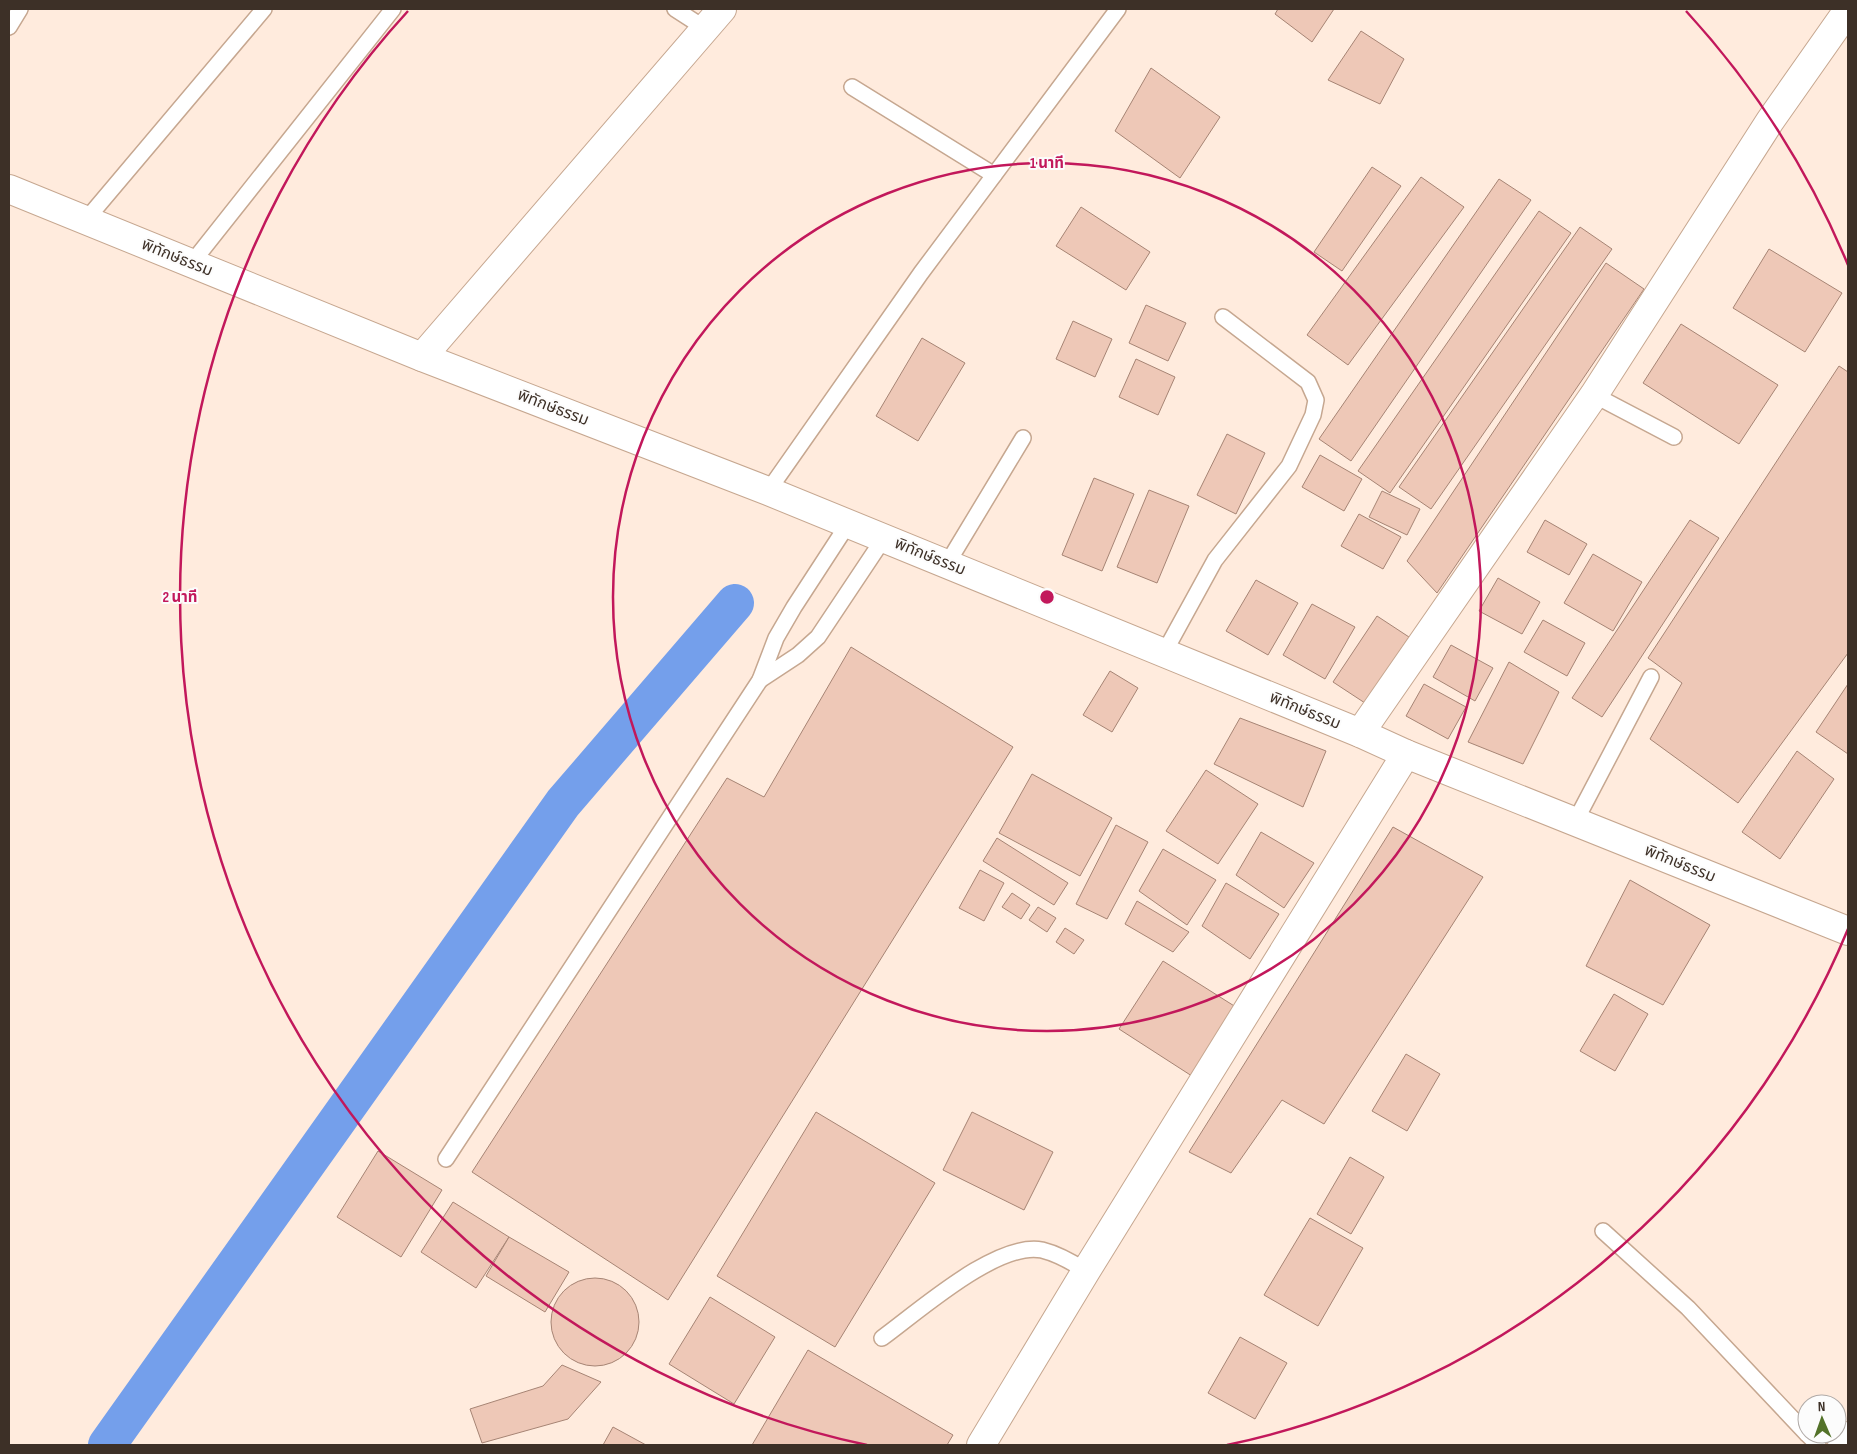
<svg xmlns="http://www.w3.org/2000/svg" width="1857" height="1454" font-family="'Sofia Sans Condensed','Noto Sans Thai',sans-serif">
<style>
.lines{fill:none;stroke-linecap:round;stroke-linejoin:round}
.canal{stroke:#749feb;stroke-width:38}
.building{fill:#eec8b7;stroke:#a68474}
.service-casing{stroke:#c6a790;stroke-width:18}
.minor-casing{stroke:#c6a790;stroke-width:30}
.service{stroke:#fff;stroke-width:15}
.minor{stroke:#fff;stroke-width:28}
.ring{fill:none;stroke:#c2185b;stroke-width:2.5}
.labels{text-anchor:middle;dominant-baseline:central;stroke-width:4;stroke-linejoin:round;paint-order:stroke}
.street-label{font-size:16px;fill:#3d3027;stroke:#fcfcfc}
.centre{fill:#c2185b;stroke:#fcfcfc;stroke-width:2.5}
.ring-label{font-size:15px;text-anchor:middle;font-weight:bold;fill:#c2185b;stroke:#fcfcfc;stroke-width:4;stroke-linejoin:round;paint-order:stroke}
</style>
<rect width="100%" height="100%" fill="#ffebdd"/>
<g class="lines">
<polyline class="canal" points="107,1445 563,803 735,603"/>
</g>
<g class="building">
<polygon points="1278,9 1334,9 1312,42 1275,14"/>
<polygon points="1361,31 1404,59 1380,104 1328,80"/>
<polygon points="1151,68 1220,117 1180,178 1115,131"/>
<polygon points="1372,167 1401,186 1342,271 1314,252"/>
<polygon points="1421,177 1464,207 1348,365 1307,335"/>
<polygon points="1499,179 1531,200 1351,461 1319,439"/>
<polygon points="1081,207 1150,252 1126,290 1056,246"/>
<polygon points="1539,211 1571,233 1390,493 1358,471"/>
<polygon points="1580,227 1612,249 1431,509 1399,487"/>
<polygon points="1769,249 1842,293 1805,352 1733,308"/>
<polygon points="1606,263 1644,289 1437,593 1407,561"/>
<polygon points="1146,305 1186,323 1168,361 1129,343"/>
<polygon points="1073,321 1112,339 1095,377 1056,359"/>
<polygon points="1681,324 1778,385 1739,444 1643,383"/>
<polygon points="922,338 965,363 918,441 876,416"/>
<polygon points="1136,359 1175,377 1158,415 1119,397"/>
<polygon points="1839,366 1848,372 1848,653 1738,803 1650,739 1682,683 1648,658"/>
<polygon points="1227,434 1265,453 1236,514 1197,495"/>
<polygon points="1320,455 1362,479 1344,511 1302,487"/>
<polygon points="1094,478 1134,494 1102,571 1062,555"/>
<polygon points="1149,490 1189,506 1157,583 1117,567"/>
<polygon points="1382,491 1420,509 1407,535 1369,517"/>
<polygon points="1359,514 1401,537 1383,569 1341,546"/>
<polygon points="1545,520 1587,544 1569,575 1527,552"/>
<polygon points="1690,520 1719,538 1602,717 1572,698"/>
<polygon points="1593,554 1642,582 1613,631 1564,603"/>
<polygon points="1498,578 1540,602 1522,634 1479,611"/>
<polygon points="1256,580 1298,603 1268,655 1226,631"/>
<polygon points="1312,604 1355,627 1325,679 1283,655"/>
<polygon points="1377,616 1409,637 1365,703 1333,682"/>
<polygon points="1543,620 1585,643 1567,676 1524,652"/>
<polygon points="1451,645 1493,668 1475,701 1433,677"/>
<polygon points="851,647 1013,747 668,1300 472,1172 727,778 764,797"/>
<polygon points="1509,662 1559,692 1523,764 1468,742"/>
<polygon points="1110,671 1138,688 1112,732 1083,715"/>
<polygon points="1424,684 1466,707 1448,739 1406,716"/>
<polygon points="1848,684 1848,754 1816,732"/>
<polygon points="1240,718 1326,751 1303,807 1214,764"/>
<polygon points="1797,751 1834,779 1780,859 1742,832"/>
<polygon points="1206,770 1258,804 1218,864 1166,831"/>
<polygon points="1032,774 1112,818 1080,876 999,833"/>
<polygon points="1116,825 1148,842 1107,919 1076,904"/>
<polygon points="1393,827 1483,877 1324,1124 1282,1100 1231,1173 1189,1152"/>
<polygon points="1261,832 1314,863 1284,908 1236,875"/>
<polygon points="997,838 1068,883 1054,905 983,861"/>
<polygon points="1163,849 1216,880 1187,925 1139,891"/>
<polygon points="980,870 1004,883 984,921 959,908"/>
<polygon points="1630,880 1710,925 1663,1005 1586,966"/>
<polygon points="1226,883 1279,914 1250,959 1202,926"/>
<polygon points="1012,893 1030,905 1021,919 1002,907"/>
<polygon points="1137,901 1189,932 1173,952 1125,924"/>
<polygon points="1038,907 1056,918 1047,932 1029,920"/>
<polygon points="1065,928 1084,940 1074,954 1056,942"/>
<polygon points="1163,961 1239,1009 1195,1078 1119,1029"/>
<polygon points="1614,994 1648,1014 1615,1071 1580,1051"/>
<polygon points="1406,1054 1440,1074 1407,1131 1372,1111"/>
<polygon points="816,1112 935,1183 835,1347 717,1276"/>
<polygon points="972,1112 1053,1152 1024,1210 943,1170"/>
<polygon points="378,1151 442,1190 401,1257 337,1217"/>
<polygon points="1350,1157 1384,1177 1351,1234 1317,1214"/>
<polygon points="453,1202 509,1237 476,1288 421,1252"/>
<polygon points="1310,1218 1363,1248 1318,1326 1264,1295"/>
<polygon points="509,1237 569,1272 545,1312 486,1276"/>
<circle cx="595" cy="1322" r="44"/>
<polygon points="710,1297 775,1337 734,1404 669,1364"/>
<polygon points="1240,1337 1287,1363 1255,1419 1208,1393"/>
<polygon points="808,1350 953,1435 947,1445 752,1445"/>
<polygon points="562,1365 601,1382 568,1419 482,1443 470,1409 543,1386"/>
<polygon points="613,1427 646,1445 603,1445"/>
</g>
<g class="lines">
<g class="service-casing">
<g id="service">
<polyline points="675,9 706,29"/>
<polyline points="9,27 20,9"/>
<polyline points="852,87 994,175"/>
<polyline points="85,221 264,9"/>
<polyline points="191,264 393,9"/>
<polyline points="1594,395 1674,437"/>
<polyline points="768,491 921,273 1118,9"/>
<polyline points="947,564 1023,438"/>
<polyline points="1164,653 1215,560 1289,466 1313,415 1316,400 1308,382 1223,317"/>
<polyline points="760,680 798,655 818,637 884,538"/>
<polyline points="1575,822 1651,677"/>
<polyline points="446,1159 760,680 776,638 794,607 848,524"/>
<polyline points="1603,1231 1688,1308 1807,1434"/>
<path d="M 882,1338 C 918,1312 997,1241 1042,1250 C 1058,1254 1072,1262 1086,1271"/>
<polyline points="1807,1434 1818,1445"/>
</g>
</g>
<g class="minor-casing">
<g id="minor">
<polyline points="9,189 422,357 768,491 1360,733 1406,754 1848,931"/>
<polyline points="422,357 722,9"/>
<polyline points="1360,733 1594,395 1770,121 1848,10"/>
<polyline points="981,1445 1086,1271 1406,754"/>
<polyline points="1842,1445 1848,1436"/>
</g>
</g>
<use href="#service" class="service"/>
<use href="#minor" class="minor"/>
</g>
<g class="ring">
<circle cx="1047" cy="597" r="434"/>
<path d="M1848 929A867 867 0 0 1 1227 1445M867 1445A867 867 0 0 1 408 11M1686 11A867 867 0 0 1 1848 265"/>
</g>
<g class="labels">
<g class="street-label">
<text transform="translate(177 258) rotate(22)">พิทักษ์ธรรม</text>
<text transform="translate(553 408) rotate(21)">พิทักษ์ธรรม</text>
<text transform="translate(930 557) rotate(22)">พิทักษ์ธรรม</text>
<text transform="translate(1305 711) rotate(22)">พิทักษ์ธรรม</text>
<text transform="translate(1680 864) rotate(22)">พิทักษ์ธรรม</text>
</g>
</g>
<circle cx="1047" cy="597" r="8" class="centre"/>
<g class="ring-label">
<text x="1047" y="168">1 นาที</text>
<text x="180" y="602">2 นาที</text>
</g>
<rect width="1857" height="1454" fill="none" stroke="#3d3027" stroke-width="20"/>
<g transform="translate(1822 1419) rotate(358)"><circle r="24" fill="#fcfcfc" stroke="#b0aaa7"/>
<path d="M0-4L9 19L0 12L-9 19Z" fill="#537229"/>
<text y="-8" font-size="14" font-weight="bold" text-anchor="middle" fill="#3d3027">N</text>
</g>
</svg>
